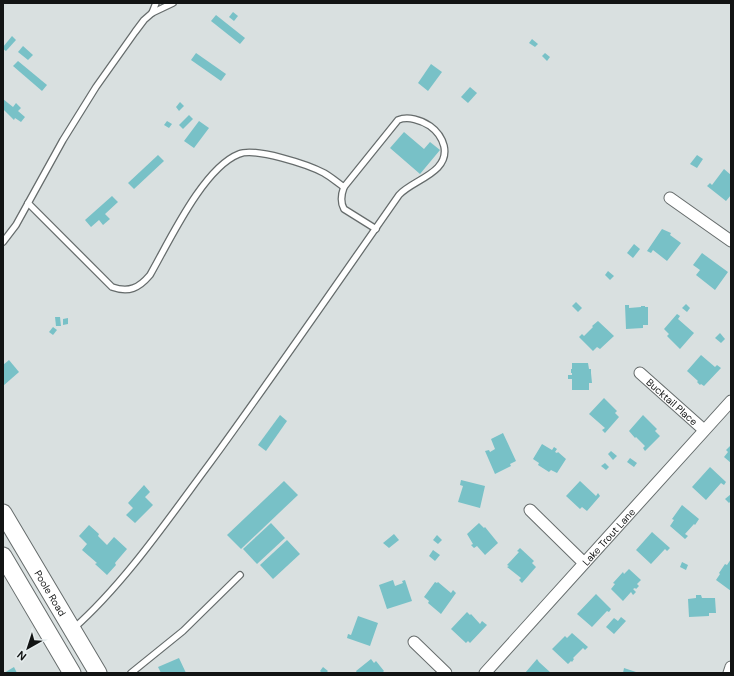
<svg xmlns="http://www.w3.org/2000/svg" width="734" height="676" font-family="'DM Sans',sans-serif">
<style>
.building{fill:#78c1c7}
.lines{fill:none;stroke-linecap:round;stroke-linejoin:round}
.service-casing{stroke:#666c6c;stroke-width:8}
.minor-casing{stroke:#666c6c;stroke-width:13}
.primary-casing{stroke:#666c6c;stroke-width:19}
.service{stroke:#fff;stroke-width:5.5}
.minor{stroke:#fff;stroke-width:11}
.primary{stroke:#fff;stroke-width:17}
.labels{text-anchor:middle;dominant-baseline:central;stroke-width:3;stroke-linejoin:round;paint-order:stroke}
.street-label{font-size:10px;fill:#121414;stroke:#e6edee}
</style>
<rect width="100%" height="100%" fill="#d9e0e0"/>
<g class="building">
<polygon points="233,12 238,16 234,21 229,17"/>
<polygon points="216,15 245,38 240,44 211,21"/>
<polygon points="12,36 16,40 6,51 3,49 3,47"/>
<polygon points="532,39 538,44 535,47 529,43"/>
<polygon points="23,46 33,55 28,60 18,52"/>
<polygon points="196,53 226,74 221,81 191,60"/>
<polygon points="545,53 550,57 547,61 542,56"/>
<polygon points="18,61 47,85 42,91 13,66"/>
<polygon points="431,64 442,72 428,91 418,83"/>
<polygon points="470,87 477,93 468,103 461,97"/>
<polygon points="3,99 13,107 16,103 21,108 18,111 25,117 21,122 15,118 14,120 3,109"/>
<polygon points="180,102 184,106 179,111 176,107"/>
<polygon points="189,115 193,119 183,129 179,125"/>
<polygon points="167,121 172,124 169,128 164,125"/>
<polygon points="199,121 209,128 194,148 184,141"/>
<polygon points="404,132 424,149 430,142 440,150 420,174 390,148"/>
<polygon points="158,155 164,161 134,189 128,183"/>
<polygon points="697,155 703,159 697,168 690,164"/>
<polygon points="724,169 731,175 731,195 726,201 707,186 710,183 712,185"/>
<polygon points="112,196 118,202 105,214 110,219 103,225 99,220 91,227 85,220"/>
<polygon points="662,229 671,233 670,235 681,243 667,261 653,250 651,253 647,251"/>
<polygon points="634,244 640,249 633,258 627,253"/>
<polygon points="702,253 728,272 715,290 696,275 700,270 693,265"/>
<polygon points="608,271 614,276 610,280 605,275"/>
<polygon points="576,302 582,308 578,312 572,306"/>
<polygon points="686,304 690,308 687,312 682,308"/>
<polygon points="625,305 629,305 629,308 641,307 641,306 645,306 645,307 648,307 648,325 643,325 643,328 626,329"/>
<polygon points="677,314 680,316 678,319 694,333 680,349 667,336 669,334 664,329"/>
<polygon points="55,317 60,317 61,326 56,326"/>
<polygon points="68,318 68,324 63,325 63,319"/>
<polygon points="598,321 614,336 600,349 597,347 593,351 579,337 582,334 584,336 593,327 592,326"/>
<polygon points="53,327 57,330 53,335 49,332"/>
<polygon points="720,333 725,339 721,343 715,338"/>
<polygon points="701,355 715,367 717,365 721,368 704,386 701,384 700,385 697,382 698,381 687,371"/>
<polygon points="9,360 19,372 3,386 3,365"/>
<polygon points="572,363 588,363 589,369 591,369 591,373 592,383 589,383 589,390 572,390 572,379 568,379 568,375 572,375 572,373 571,373 571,369 572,369"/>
<polygon points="604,398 617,411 615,413 619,417 605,433 602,430 605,428 589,414"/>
<polygon points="280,415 287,421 266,451 258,445"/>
<polygon points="643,415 657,429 655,431 660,436 645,451 643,448 645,446 636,437 635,438 629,431"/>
<polygon points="503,433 516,461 510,464 511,466 495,474 485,451 489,450 490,452 495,449 491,439"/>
<polygon points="542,444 552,450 554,447 557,449 555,452 557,453 558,452 566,459 557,473 551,470 549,472 538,465 539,463 533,459"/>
<polygon points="731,445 731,463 724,457 728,452 726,450"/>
<polygon points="611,451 617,456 613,460 608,454"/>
<polygon points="630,458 637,463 634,467 627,462"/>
<polygon points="605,463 609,467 606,470 601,466"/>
<polygon points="710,467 726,482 724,485 721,483 706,500 692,487"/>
<polygon points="461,480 485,486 480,508 458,502 463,486 460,485"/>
<polygon points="284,481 298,495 241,549 227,535"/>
<polygon points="580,481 596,496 598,493 600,496 587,511 582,507 580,509 566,496"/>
<polygon points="144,485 150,492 145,497 153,505 135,523 126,515 133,508 128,503"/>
<polygon points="731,494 731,501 729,503 725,499"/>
<polygon points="682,505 699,519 695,525 694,524 685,534 688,536 685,539 670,526 674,520 672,519"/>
<polygon points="271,523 285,538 257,564 243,549"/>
<polygon points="479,523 484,528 485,527 498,543 485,555 477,546 474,548 471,545 473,544 467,534"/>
<polygon points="89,525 99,534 98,536 107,545 114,537 127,549 115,563 116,565 107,575 95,564 97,563 82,550 87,544 79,536"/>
<polygon points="652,532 670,548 667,551 665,549 651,564 636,550"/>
<polygon points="394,534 399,540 389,548 383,543"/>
<polygon points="437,535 442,540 438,544 433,540"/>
<polygon points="287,540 300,554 273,579 260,565"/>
<polygon points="520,548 534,561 532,563 536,567 522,583 519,580 521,578 507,567 509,566 507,565 519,552 517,551"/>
<polygon points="433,550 440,555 435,561 429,556"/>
<polygon points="731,559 731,591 716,580 720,574 719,573 725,564 727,565"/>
<polygon points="682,562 688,565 686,570 680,567"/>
<polygon points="629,569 641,580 637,584 639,586 636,589 635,588 633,589 636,592 633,595 631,592 623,601 611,589 615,584 613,583 623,572 624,574"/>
<polygon points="393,580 395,586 403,583 402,581 405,580 412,601 387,609 379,585"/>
<polygon points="435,582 437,583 438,582 451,593 453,590 456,593 441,614 428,603 429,601 424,597"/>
<polygon points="596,594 611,609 609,612 607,611 592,627 577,614"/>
<polygon points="696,595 701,595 702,598 715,598 716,613 709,613 709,616 689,617 688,599 696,598"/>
<polygon points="467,612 470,615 471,614 480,624 482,621 487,625 470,643 468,641 466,643 451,629"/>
<polygon points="358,616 378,623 370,646 347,638 348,634 351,635"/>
<polygon points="621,617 626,621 614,634 606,627 614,618 618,621"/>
<polygon points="572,633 588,647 585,650 583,648 573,658 574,659 572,662 571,661 568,664 552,649 565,636 567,638"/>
<polygon points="179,658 186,673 161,673 158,667"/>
<polygon points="371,659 374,663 376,661 384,671 382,673 357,673 356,671"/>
<polygon points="537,659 539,662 551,673 525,673"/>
<polygon points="14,667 17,673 4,673"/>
<polygon points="323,667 328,671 326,673 322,673 320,671"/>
<polygon points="624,668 639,673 623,673"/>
</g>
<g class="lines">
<g class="service-casing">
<g id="service">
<polyline points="152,13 156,3"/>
<path d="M 344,187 C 341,195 340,202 344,209 L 376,229"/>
<path d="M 28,203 L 112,287 C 129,293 139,288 150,275 C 169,242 203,168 239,154 C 255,147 309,165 324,173 C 331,177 338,183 344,187 L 398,120 C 408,116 421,120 430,126 C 437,131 442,138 444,146 C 450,173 412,180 399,195 C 336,285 274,375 210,463 C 169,518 125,583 73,629"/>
<polyline points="3,242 16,225 63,140 96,87 135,32 144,20 152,13 173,3"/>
<polyline points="131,673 183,631 240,575"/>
</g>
</g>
<g class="minor-casing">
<g id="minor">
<polyline points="670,198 731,241"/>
<path id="s1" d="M 640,373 L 704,430"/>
<polyline points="530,510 584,563"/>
<polyline points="414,642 446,673"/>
<path id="s2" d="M 485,673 L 731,401"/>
<polyline points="729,673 731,667"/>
</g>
</g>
<g class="primary-casing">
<g id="primary">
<path id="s3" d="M 3,513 L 98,673"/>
<polyline points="3,556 72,673"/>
</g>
</g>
<use href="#service" class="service"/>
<use href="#minor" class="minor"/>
<use href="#primary" class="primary"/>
</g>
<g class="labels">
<g class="street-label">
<text stroke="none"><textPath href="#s1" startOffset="43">Bucktail Place</textPath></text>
<text stroke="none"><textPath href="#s2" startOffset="184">Lake Trout Lane</textPath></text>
<text stroke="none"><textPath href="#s3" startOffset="93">Poole Road</textPath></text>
</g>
</g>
<rect width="734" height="676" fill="none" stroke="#121414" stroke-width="8"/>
<g transform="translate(28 648) rotate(219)" stroke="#e6edee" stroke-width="3" paint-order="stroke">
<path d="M0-3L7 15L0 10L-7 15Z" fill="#121414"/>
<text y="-6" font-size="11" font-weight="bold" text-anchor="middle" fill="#121414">N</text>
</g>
</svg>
